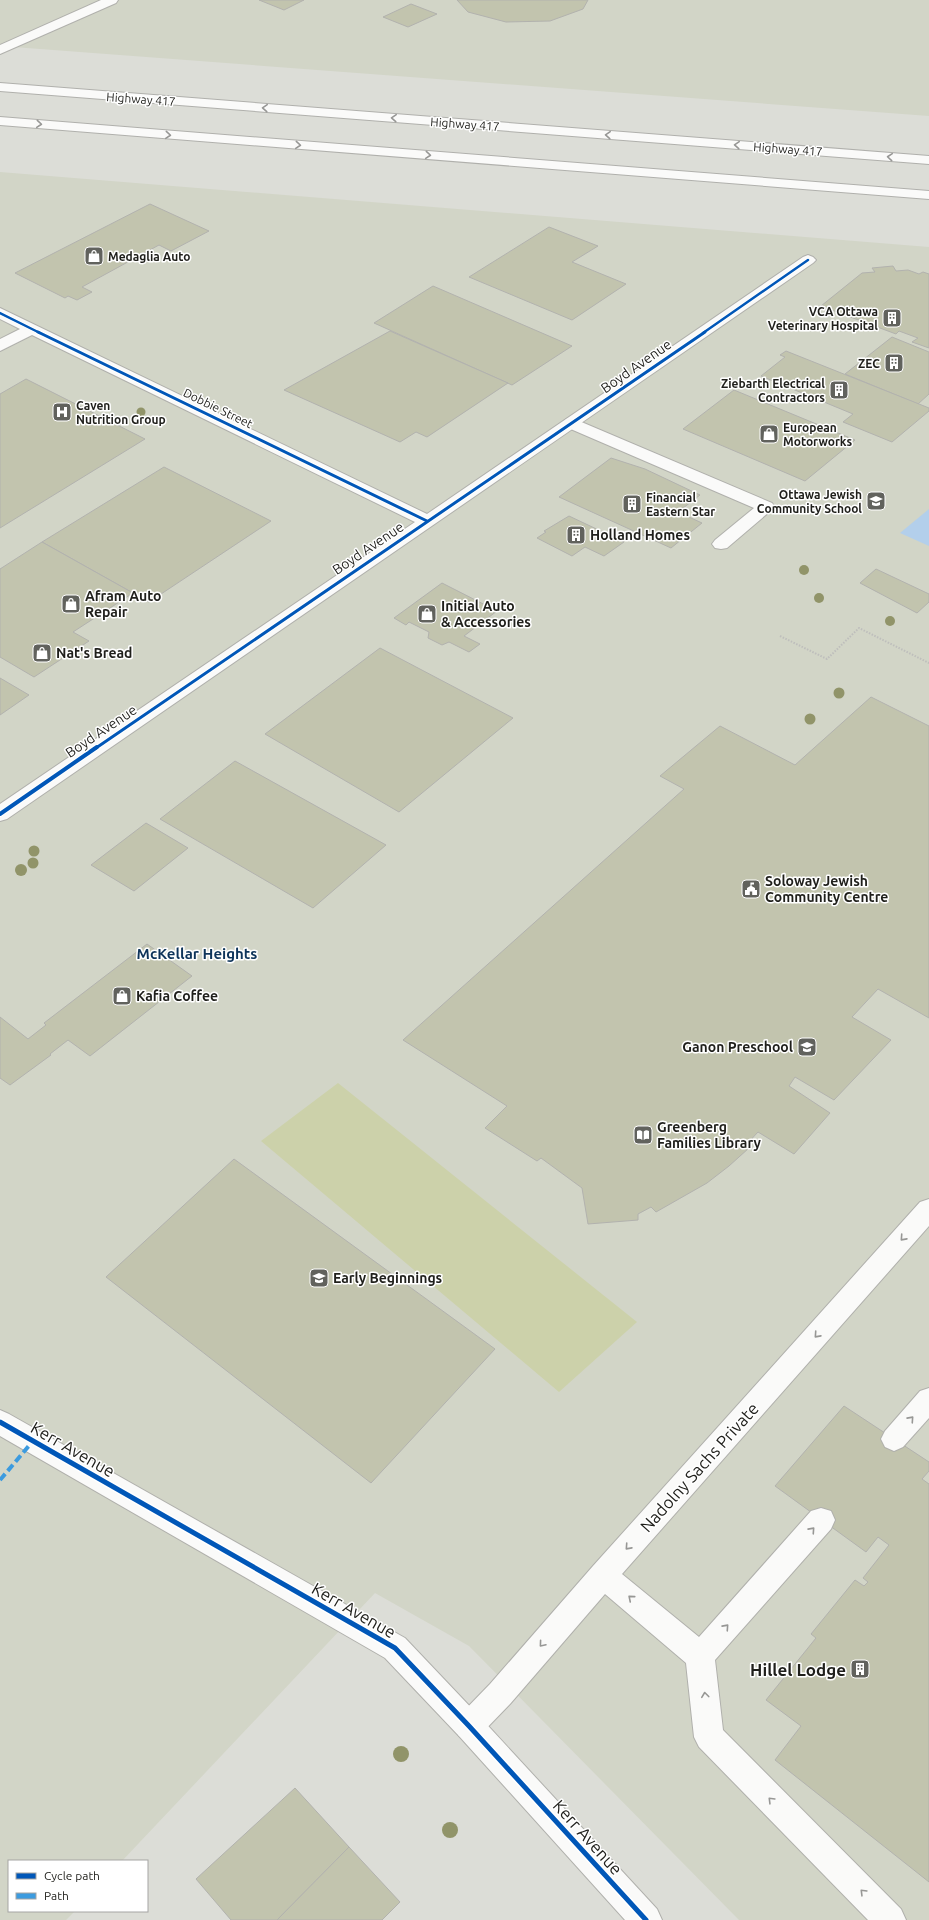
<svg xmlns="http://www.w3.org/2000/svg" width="929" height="1920" font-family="Ubuntu,sans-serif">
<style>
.built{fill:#d2d5c7}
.green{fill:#ccd1aa}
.water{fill:#b3cfeb}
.building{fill:#c2c4ae;stroke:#b2b2ae}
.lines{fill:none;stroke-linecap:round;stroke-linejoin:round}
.lane-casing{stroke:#b0b0ac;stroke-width:2}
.street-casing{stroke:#b0b0ac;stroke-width:2}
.secondary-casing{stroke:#b0b0ac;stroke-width:2}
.highway-casing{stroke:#b0b0ac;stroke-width:2}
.path{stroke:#bebebc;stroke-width:2;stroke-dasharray:1.5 1.5;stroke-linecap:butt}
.lane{fill:#fafaf9;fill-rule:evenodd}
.street{fill:#fafaf9;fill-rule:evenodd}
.secondary{fill:#fafaf9;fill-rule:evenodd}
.highway{fill:#fafaf9;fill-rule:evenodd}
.quiet{stroke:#3c9bdf;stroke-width:4;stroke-dasharray:8 4;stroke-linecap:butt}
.cycleway-far3-casing{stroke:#fff;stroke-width:4}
.cycleway-far2-casing{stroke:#fff;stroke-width:5}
.cycleway-far1-casing{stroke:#fff;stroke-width:6}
.cycleway-casing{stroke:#fff;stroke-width:8}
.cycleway-far3{stroke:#0057b8;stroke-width:2.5}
.cycleway-far2{stroke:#0057b8;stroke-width:3}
.cycleway-far1{stroke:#0057b8;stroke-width:4}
.cycleway{stroke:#0057b8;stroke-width:5}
.tree{fill:#919469}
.oneway{stroke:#979795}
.labels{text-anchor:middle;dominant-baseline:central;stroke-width:3;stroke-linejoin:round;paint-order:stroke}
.far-street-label{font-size:12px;fill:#1f1f1b;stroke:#fff}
.far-poi-label{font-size:12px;font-weight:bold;fill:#1f1f1b;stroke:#fff;text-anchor:start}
.street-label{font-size:14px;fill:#1f1f1b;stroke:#fff}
.poi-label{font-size:14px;font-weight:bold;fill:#1f1f1b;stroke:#fff;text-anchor:start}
.neighbourhood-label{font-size:15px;font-weight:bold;fill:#0e345a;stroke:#fff}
.near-street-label{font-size:17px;fill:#1f1f1b;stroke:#fff}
.near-poi-label{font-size:17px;font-weight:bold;fill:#1f1f1b;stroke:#fff;text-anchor:end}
</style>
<rect width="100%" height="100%" fill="#dcddd7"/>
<g class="built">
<polygon points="0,0 929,0 929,116 0,46"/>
<polygon points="0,172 929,247 929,1920 739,1920 469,1646 375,1593 122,1861 9,1861 9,1911 75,1911 66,1920 0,1920"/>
</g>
<polygon class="green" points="338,1083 637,1322 559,1392 261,1141"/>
<polygon class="water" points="929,509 929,546 900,533"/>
<g class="building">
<polygon points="259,0 304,0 284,10"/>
<polygon points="457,0 588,0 583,9 550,21 506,22 468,12"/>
<polygon points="411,4 437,14 408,27 383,17"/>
<polygon points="150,204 209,231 171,251 159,245 82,287 92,292 77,300 68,296 65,298 15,273"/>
<polygon points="549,227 598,246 572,262 626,284 572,320 469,277"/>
<polygon points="893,266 896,271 908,270 919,274 923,272 929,274 929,348 912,342 918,338 899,331 896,334 821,306 862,273 875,272 872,268"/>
<polygon points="433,286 572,346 512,385 374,323"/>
<polygon points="390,331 508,383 427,437 416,432 400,442 284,390"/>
<polygon points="892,337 929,352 929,394 918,404 845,374"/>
<polygon points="786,351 929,408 929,411 892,442 843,422 853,414 761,376 785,357 780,355"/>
<polygon points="26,379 145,439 0,528 0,394"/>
<polygon points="734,390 855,440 805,481 683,429"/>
<polygon points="611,458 645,469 700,495 678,512 702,523 671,548 559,497"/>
<polygon points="164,467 271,521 149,602 42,542"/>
<polygon points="569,516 624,542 604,556 585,547 572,556 537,538 546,532 544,531"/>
<polygon points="42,542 133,593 73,632 89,641 34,677 0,657 0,569"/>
<polygon points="876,569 929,594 929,602 917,613 860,583"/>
<polygon points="442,583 497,611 464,636 480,644 469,652 449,642 442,645 428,638 429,632 409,622 406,625 394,618"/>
<polygon points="380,648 513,718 399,812 265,734"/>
<polygon points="0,678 29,695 0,715"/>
<polygon points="871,697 929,726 929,1018 878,989 852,1017 891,1040 834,1100 795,1077 789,1086 830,1113 794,1154 758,1132 745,1146 749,1148 729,1166 707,1183 656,1212 651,1207 638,1214 638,1220 588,1224 582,1188 541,1158 537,1161 485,1128 507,1106 403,1040 684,789 660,776 720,726 795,765"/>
<polygon points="235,761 386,845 313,908 160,819"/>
<polygon points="146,823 188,848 134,891 91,865"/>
<polygon points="147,944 192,976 90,1056 68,1040 50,1054 51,1055 10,1085 0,1078 0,1017 28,1039 46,1025 44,1023"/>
<polygon points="234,1159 495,1349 371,1483 106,1277"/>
<polygon points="844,1406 929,1462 929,1471 922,1479 929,1484 929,1882 775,1760 801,1726 766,1700 816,1638 811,1634 855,1580 864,1586 868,1582 863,1578 889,1545 878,1537 866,1552 775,1486"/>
<polygon points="295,1788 349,1847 277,1920 231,1920 196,1879"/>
<polygon points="349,1847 400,1902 382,1920 277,1920"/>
</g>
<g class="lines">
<g class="lane-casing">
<g id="lane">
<polygon points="572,418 772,503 775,507 727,548 721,549 715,548 712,544 715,540 754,508 566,427 564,423 566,419"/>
<polygon points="929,1199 929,1226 622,1574 699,1637 811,1511 821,1508 831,1511 835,1520 831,1529 715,1660 723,1730 901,1909 906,1920 868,1920 699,1747 694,1737 686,1663 605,1594 510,1704 479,1736 469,1740 459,1736 454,1726 459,1716 490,1684 593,1566 920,1202"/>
<polygon points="929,1388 929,1418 903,1447 894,1451 885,1447 881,1439 885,1431 920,1391"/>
</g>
</g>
<g class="street-casing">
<g id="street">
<polygon points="808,255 813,257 816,260 813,263 7,819 0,821 0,804 415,522 32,335 0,351 0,339 20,329 0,319 0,308 427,514 803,257"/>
<polygon points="0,1410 9,1414 405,1638 479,1716 657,1909 662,1920 625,1920 459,1736 385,1658 0,1436"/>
</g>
</g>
<g class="secondary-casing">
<polygon id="secondary" points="101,0 118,0 116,3 0,54 0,45"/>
</g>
<g class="highway-casing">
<g id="highway">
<polygon points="0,83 929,156 929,164 0,91"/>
<polygon points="0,117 929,191 929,199 0,125"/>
</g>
</g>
<polyline class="path" points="780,636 827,659 859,628 929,663"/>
<use href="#lane" class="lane"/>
<use href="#street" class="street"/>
<use href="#secondary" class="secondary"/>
<use href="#highway" class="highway"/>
<polyline class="quiet" points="0,1480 33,1441"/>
<g class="cycleway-far3-casing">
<g id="cycleway-far3">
<polyline points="0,313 40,333"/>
<polyline points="703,333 808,260"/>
</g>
</g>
<g class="cycleway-far2-casing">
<g id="cycleway-far2">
<polyline points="38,332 427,521"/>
<polyline points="96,748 705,332"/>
</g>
</g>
<g class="cycleway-far1-casing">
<polyline id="cycleway-far1" points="0,814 97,747"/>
</g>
<g class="cycleway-casing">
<polyline id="cycleway" points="0,1422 395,1648 469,1726 646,1920"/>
</g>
<use href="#cycleway-far3" class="cycleway-far3"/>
<use href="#cycleway-far2" class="cycleway-far2"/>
<use href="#cycleway-far1" class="cycleway-far1"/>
<use href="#cycleway" class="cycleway"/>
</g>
<g class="tree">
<circle cx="141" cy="412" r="4.5"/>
<circle cx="804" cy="570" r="5"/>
<circle cx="819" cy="598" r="5"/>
<circle cx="890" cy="621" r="5"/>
<circle cx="839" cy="693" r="5.5"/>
<circle cx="810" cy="719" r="5.5"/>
<circle cx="34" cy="851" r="5.5"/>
<circle cx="33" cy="863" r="5.5"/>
<circle cx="21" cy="870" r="6"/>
<circle cx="401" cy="1754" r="8"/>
<circle cx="450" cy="1830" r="8"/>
</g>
<defs><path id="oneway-chevron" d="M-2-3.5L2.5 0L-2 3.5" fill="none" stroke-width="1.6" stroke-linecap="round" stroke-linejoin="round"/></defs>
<g class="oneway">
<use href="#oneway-chevron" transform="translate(265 108) rotate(-176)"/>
<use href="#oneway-chevron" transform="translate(394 118) rotate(-176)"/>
<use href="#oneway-chevron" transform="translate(39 124) rotate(5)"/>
<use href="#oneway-chevron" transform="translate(168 135) rotate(5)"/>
<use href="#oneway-chevron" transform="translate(608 135) rotate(-176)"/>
<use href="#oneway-chevron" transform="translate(298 145) rotate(5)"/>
<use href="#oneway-chevron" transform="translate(737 145) rotate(-176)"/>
<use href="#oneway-chevron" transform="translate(428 155) rotate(5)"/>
<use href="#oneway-chevron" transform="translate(890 157) rotate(-175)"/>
<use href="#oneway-chevron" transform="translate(903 1238) rotate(132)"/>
<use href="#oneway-chevron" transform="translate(817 1335) rotate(132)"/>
<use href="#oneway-chevron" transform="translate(911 1419) rotate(-48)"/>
<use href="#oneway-chevron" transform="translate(812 1530) rotate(-48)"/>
<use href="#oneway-chevron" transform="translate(628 1547) rotate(132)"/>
<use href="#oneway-chevron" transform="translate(631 1598) rotate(-140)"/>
<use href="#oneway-chevron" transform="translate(726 1627) rotate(-48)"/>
<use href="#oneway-chevron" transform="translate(542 1644) rotate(130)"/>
<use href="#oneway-chevron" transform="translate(705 1695) rotate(-97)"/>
<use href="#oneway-chevron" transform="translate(771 1800) rotate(-135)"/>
<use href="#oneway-chevron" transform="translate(863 1892) rotate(-135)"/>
</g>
<defs>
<g id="shop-square" transform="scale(1)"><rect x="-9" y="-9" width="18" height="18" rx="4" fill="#61625d" stroke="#fff"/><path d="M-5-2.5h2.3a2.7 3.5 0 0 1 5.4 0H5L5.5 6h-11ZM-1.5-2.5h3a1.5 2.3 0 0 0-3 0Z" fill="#fff"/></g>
<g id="building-square" transform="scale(1)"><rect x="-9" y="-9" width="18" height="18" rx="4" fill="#61625d" stroke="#fff"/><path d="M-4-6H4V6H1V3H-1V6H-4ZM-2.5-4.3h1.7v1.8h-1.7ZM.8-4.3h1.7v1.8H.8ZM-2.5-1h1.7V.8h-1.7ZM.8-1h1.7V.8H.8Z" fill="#fff"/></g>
<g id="hospital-square" transform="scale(1)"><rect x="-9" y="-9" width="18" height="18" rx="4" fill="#61625d" stroke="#fff"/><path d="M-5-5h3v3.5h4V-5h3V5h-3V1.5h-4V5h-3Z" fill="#fff"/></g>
<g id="school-square" transform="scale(1)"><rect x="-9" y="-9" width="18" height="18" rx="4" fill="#61625d" stroke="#fff"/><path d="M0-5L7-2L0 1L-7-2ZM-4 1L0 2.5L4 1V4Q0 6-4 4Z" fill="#fff"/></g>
<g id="civic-square" transform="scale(1)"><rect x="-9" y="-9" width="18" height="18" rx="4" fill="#61625d" stroke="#fff"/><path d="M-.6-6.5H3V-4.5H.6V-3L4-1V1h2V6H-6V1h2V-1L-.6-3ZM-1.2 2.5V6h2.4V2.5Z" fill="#fff"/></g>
<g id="library-square" transform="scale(1)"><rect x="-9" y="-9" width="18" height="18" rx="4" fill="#61625d" stroke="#fff"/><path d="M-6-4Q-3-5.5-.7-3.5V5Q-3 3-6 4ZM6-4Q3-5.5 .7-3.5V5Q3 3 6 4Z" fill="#fff"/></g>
</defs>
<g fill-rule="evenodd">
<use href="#shop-square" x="94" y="256"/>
<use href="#building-square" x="892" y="318"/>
<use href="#building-square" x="894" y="363"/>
<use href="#building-square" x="839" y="390"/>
<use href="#hospital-square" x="62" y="412"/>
<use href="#shop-square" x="769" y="434"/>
<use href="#school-square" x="876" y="501"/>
<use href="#building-square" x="632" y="504"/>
<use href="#building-square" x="576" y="535"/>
<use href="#shop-square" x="71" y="604"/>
<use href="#shop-square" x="427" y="614"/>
<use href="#shop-square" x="42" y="653"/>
<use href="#civic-square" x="751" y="889"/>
<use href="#shop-square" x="122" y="996"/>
<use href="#school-square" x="807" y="1047"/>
<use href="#library-square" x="643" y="1135"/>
<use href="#school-square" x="319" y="1278"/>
<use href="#building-square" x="860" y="1669"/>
</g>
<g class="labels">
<g class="far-street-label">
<text transform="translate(141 99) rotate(4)">Highway 417</text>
<text transform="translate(465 124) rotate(4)">Highway 417</text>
<text transform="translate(788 149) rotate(4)">Highway 417</text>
<text transform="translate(218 408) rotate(26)">Dobbie Street</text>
</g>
<g class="far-poi-label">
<text x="108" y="256">Medaglia Auto</text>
<text x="878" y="311" text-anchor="end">VCA Ottawa<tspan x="878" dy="14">Veterinary Hospital</tspan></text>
<text x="880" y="363" text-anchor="end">ZEC</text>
<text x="825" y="383" text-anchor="end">Ziebarth Electrical<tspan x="825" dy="14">Contractors</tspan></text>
<text x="76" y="405">Caven<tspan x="76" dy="14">Nutrition Group</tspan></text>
<text x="783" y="427">European<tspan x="783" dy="14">Motorworks</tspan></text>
<text x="862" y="494" text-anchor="end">Ottawa Jewish<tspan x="862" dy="14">Community School</tspan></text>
<text x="646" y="497">Financial<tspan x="646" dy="14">Eastern Star</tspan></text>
</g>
<g class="street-label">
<text transform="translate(636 366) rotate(-35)">Boyd Avenue</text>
<text transform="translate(368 548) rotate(-34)">Boyd Avenue</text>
<text transform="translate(101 731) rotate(-34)">Boyd Avenue</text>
</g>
<g class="poi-label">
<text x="590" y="535">Holland Homes</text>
<text x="85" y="596">Afram Auto<tspan x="85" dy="16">Repair</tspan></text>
<text x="441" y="606">Initial Auto<tspan x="441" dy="16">&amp; Accessories</tspan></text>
<text x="56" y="653">Nat's Bread</text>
<text x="765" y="881">Soloway Jewish<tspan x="765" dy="16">Community Centre</tspan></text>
<text x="136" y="996">Kafia Coffee</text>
<text x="793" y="1047" text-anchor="end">Ganon Preschool</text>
<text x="657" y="1127">Greenberg<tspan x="657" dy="16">Families Library</tspan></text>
<text x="333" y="1278">Early Beginnings</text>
</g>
<g class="neighbourhood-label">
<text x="197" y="953">McKellar Heights</text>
</g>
<g class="near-street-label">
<text transform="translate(73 1449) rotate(30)">Kerr Avenue</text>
<text transform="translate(699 1467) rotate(-48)">Nadolny Sachs Private</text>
<text transform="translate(354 1610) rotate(30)">Kerr Avenue</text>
<text transform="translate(588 1837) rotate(48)">Kerr Avenue</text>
</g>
<g class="near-poi-label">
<text x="846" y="1669">Hillel Lodge</text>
</g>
</g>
<rect x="8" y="1860" width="140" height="52" fill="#ffffff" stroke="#a5a5a4"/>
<rect x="16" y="1873" width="20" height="6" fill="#0057b8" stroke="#a5a5a4"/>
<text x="44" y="1880" font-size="12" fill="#1f1f1b">Cycle path</text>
<rect x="16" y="1893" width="20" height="6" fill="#3c9bdf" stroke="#a5a5a4"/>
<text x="44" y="1900" font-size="12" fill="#1f1f1b">Path</text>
</svg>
